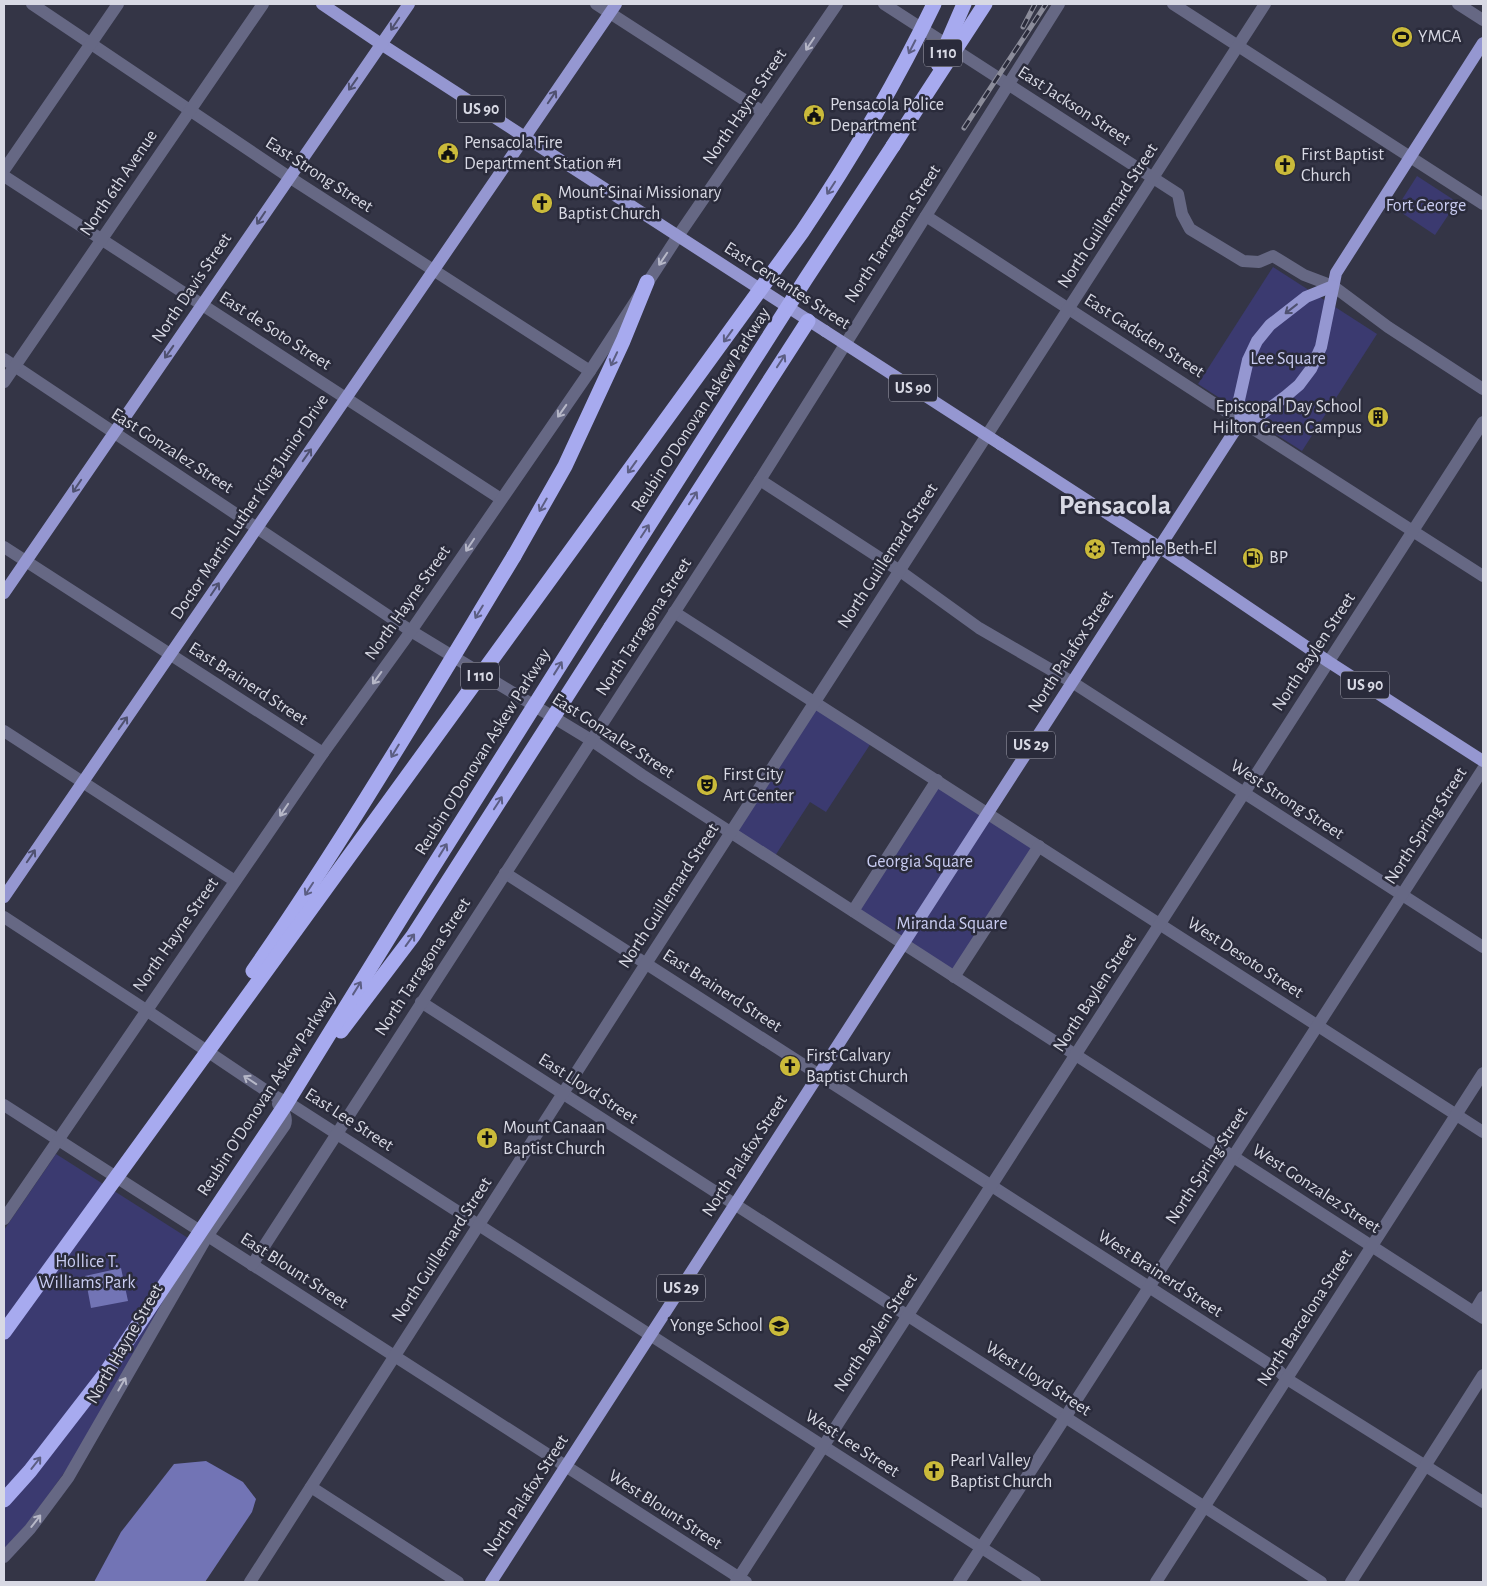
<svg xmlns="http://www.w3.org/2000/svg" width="1487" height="1586" font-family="'Alegreya Sans',sans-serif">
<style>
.green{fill:#3b3a70}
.water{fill:#7274b5}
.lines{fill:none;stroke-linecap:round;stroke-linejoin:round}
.minor{stroke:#666884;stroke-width:12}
.major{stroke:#9597d1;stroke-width:12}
.highway{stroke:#a7aaef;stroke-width:15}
.rail-casing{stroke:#8b8c9a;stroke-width:5}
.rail{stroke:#2a2b3b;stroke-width:3;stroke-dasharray:9;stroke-linecap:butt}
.major-bridge{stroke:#9597d1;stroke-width:12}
.highway-bridge{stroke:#a7aaef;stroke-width:15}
.oneway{stroke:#4f5170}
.oneway2{stroke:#b6b7c7}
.oneway3{stroke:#5c5e83}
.labels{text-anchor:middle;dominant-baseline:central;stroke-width:5;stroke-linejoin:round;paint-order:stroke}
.shield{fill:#2a2b3b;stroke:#a4a5b1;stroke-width:1}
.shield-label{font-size:16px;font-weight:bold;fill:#d8d9e4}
.poi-label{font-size:18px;fill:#d8d9e4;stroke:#2a2b3b;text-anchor:start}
.street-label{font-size:18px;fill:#d8d9e4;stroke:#2a2b3b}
.park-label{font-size:18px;fill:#c9ccf1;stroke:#2a2b3b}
.town-label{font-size:28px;font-weight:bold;fill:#d8d9e4;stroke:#2a2b3b}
</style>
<rect width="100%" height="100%" fill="#343546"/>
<g class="green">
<polygon points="1417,176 1457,202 1435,235 1396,209"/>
<polygon points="1273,267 1377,334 1302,451 1198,384"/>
<polygon points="815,702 873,740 826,812 810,802 773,859 731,833"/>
<polygon points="937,780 1039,846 954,977 853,911"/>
<polygon points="56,1154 199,1245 69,1466 28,1523 4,1549 4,1230"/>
</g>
<g class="water">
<polygon points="121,1268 128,1301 91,1308 85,1276"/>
<polygon points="206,1461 243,1482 256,1499 252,1512 205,1582 94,1582 121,1532 174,1464"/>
</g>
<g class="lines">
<g class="minor">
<polyline points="32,4 289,177 590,371"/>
<polyline points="596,4 763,112"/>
<polyline points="884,4 1178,194 1182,214 1190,229 1243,261 1259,262 1273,256 1304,275 1333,286 1388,327 1483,389"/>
<polyline points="1173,4 1483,204"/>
<polyline points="1458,4 1483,20"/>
<polyline points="4,170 118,4"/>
<polyline points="4,176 501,499"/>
<polyline points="926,216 1241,421 1483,576"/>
<polyline points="4,359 411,631 591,740 642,775 1483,1318"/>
<polyline points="4,382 263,4"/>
<polyline points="760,480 900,571 979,628 1072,682 1483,947"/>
<polyline points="4,547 323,753"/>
<polyline points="674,612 1483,1132"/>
<polyline points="4,731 235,881"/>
<polyline points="505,873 1278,1370 1287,1379 1483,1502"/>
<polyline points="853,911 937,780"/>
<polyline points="4,917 146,1010 271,1094 295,1107 1035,1582"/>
<polyline points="954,977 1039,846"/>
<polyline points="421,1002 1321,1582"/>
<polyline points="4,1105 746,1582"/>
<polyline points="4,1219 323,753 411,631 590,371 678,236 837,4"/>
<polyline points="252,1265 760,480 1059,4"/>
<polyline points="1474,1312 1483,1297"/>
<polyline points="311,1487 458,1582"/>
<path d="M 4,1557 L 30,1529 L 68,1478 L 208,1235 L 285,1125 C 288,1117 283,1111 278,1104"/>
<polyline points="250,1582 640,973 1265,4"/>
<polyline points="736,1582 1483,422"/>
<polyline points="959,1582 1483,769"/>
<polyline points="1156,1582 1483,1073"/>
<polyline points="1351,1582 1483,1375"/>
</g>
<g class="major">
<polyline points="322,4 381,44 825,331"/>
<polyline points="1241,421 1259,416 1286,396 1299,385 1311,369 1321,347 1336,273 1483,43"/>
<polyline points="1000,444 1159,547 1329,662 1483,761"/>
<polyline points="4,593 409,4"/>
<polyline points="4,897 616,4"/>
<polyline points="491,1582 1241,421 1239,400 1248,360 1257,341 1270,325 1306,297 1333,286"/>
</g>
<g class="highway">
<polyline points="893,146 921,102"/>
<polyline points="514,556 565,466 623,341 647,282"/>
<polyline points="611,627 808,321"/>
</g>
<g class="rail-casing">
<g id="rail">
<polyline points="1023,27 1035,4"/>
<polyline points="964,128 1046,4"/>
</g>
</g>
<use href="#rail" class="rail"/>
<polyline class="major-bridge" points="825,331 1000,444"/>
<g class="highway-bridge">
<polyline points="938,64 964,4"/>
<polyline points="921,102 985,4"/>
<path d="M 253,971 C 346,837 429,696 514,556"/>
<polyline points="341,1031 413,936 611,627"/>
<path d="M 4,1332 L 802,232 C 851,159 896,83 934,4"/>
<polyline points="4,1500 30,1471 105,1374 286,1104 404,913 577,638 805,280 893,146"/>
</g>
</g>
<defs><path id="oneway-shaft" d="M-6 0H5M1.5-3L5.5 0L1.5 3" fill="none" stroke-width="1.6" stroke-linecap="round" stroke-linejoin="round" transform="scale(1.25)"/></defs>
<g class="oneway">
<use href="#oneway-shaft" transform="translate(395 24) rotate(124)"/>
<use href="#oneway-shaft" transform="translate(353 84) rotate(125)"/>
<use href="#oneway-shaft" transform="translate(552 97) rotate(-56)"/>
<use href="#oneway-shaft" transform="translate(261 218) rotate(124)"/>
<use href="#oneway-shaft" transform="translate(1291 309) rotate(142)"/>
<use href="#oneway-shaft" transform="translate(169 352) rotate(125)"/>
<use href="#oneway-shaft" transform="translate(307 455) rotate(-55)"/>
<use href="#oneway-shaft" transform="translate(77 486) rotate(124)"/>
<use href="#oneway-shaft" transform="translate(215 589) rotate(-56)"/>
<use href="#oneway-shaft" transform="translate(123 723) rotate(-55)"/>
<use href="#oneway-shaft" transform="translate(31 856) rotate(-56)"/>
</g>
<g class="oneway2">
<use href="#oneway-shaft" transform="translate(810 44) rotate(124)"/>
<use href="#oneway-shaft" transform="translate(663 259) rotate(124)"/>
<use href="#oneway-shaft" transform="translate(562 411) rotate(125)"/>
<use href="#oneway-shaft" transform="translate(470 545) rotate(124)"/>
<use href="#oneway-shaft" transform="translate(377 678) rotate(126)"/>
<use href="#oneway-shaft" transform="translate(284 810) rotate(124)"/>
<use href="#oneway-shaft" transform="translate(250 1080) rotate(-146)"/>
<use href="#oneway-shaft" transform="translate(122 1384) rotate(-60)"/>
<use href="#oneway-shaft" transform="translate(36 1521) rotate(-52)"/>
</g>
<g class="oneway3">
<use href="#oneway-shaft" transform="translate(912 47) rotate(117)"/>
<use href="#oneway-shaft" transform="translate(831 188) rotate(123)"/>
<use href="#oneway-shaft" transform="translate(728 336) rotate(126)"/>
<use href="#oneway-shaft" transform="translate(614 359) rotate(115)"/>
<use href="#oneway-shaft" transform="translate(781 361) rotate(-57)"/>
<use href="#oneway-shaft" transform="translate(632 467) rotate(126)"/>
<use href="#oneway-shaft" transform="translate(693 498) rotate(-57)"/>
<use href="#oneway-shaft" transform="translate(543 505) rotate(120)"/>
<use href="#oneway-shaft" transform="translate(645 531) rotate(-57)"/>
<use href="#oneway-shaft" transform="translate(479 612) rotate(121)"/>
<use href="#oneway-shaft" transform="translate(558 668) rotate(-58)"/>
<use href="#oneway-shaft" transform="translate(395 751) rotate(121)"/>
<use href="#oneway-shaft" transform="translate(498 803) rotate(-57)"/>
<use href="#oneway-shaft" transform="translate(443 850) rotate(-58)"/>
<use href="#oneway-shaft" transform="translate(309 889) rotate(123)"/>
<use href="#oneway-shaft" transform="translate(410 940) rotate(-54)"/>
<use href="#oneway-shaft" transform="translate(357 988) rotate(-58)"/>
<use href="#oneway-shaft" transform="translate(36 1463) rotate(-52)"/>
</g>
<defs>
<g id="stadium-disc" transform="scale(1.125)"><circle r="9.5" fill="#caba3a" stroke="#2a2b3b"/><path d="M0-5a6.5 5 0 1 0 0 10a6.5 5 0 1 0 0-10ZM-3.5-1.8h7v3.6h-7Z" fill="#111"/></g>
<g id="civic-disc" transform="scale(1.125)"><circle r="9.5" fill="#caba3a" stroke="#2a2b3b"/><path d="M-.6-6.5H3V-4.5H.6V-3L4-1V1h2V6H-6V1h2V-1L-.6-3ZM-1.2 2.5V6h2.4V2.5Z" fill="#111"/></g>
<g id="church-disc" transform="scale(1.125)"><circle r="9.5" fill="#caba3a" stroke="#2a2b3b"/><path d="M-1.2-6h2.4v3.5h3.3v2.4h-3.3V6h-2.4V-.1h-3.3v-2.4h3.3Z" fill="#111"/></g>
<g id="building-disc" transform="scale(1.125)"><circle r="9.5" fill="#caba3a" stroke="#2a2b3b"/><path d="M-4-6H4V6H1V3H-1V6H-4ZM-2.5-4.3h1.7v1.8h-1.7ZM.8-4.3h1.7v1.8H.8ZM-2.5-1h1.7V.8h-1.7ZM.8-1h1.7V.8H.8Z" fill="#111"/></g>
<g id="synagogue-disc" transform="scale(1.125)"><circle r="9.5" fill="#caba3a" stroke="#2a2b3b"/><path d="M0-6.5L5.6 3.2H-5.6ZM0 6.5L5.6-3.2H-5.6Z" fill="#111"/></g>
<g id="fuel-disc" transform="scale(1.125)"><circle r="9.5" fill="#caba3a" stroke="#2a2b3b"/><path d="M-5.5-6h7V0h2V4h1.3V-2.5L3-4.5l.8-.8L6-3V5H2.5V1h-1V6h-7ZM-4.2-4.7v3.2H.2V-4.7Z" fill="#111"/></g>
<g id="theatre-disc" transform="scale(1.125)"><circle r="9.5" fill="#caba3a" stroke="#2a2b3b"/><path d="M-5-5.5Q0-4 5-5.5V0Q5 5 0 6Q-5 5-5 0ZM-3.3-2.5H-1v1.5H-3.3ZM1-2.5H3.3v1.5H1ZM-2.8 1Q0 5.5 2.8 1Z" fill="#111"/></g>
<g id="school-disc" transform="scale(1.125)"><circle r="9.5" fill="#caba3a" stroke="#2a2b3b"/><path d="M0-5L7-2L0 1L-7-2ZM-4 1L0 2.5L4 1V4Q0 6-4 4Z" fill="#111"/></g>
</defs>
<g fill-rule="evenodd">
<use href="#stadium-disc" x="1402" y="37"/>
<use href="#civic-disc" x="814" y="115"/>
<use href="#civic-disc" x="448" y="153"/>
<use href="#church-disc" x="1285" y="165"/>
<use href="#church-disc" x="542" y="203"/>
<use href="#building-disc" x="1378" y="417"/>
<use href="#synagogue-disc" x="1095" y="549"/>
<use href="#fuel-disc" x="1253" y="558"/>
<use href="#theatre-disc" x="707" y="785"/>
<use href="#church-disc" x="790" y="1066"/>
<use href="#church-disc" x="487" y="1138"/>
<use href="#school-disc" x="779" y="1326"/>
<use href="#church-disc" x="934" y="1471"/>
</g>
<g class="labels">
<g class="shield">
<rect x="924" y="39.5" width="38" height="27" rx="4"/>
<rect x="457" y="95.5" width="48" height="27" rx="4"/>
<rect x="889" y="374.5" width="48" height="27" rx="4"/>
<rect x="461" y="662.5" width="38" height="27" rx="4"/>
<rect x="1341" y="671.5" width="48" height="27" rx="4"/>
<rect x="1007" y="731.5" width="48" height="27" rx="4"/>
<rect x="657" y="1274.5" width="48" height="27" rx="4"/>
</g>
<g class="shield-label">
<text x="943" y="53">I 110</text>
<text x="481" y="109">US 90</text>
<text x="913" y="388">US 90</text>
<text x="480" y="676">I 110</text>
<text x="1365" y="685">US 90</text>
<text x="1031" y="745">US 29</text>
<text x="681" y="1288">US 29</text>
</g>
<g class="poi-label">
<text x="1418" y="37">YMCA</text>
<text x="830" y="105">Pensacola Police<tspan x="830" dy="21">Department</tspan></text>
<text x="464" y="143">Pensacola Fire<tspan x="464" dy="21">Department Station #1</tspan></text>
<text x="1301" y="155">First Baptist<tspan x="1301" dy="21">Church</tspan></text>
<text x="558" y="193">Mount Sinai Missionary<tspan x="558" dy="21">Baptist Church</tspan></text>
<text x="1362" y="407" text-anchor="end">Episcopal Day School<tspan x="1362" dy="21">Hilton Green Campus</tspan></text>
<text x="1111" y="549">Temple Beth-El</text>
<text x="1269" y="558">BP</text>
<text x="723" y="775">First City<tspan x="723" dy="21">Art Center</tspan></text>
<text x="806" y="1056">First Calvary<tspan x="806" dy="21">Baptist Church</tspan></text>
<text x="503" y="1128">Mount Canaan<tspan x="503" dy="21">Baptist Church</tspan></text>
<text x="763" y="1326" text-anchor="end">Yonge School</text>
<text x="950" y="1461">Pearl Valley<tspan x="950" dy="21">Baptist Church</tspan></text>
</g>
<g class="street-label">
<text transform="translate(1074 106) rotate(33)">East Jackson Street</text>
<text transform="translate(745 107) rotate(-56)">North Hayne Street</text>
<text transform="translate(319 175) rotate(33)">East Strong Street</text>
<text transform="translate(119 183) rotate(-56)">North 6th Avenue</text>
<text transform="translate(1108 216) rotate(-57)">North Guillemard Street</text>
<text transform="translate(893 234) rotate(-57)">North Tarragona Street</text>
<text transform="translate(787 286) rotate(33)">East Cervantes Street</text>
<text transform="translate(192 288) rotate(-56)">North Davis Street</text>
<text transform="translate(275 331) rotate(33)">East de Soto Street</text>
<text transform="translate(1144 336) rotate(33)">East Gadsden Street</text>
<text transform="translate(701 410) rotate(-57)">Reubin O'Donovan Askew Parkway</text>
<text transform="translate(172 451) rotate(33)">East Gonzalez Street</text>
<text transform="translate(250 507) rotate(-56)">Doctor Martin Luther King Junior Drive</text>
<text transform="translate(888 556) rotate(-57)">North Guillemard Street</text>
<text transform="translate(408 603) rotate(-55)">North Hayne Street</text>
<text transform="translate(644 627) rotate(-57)">North Tarragona Street</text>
<text transform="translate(1071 652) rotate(-57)">North Palafox Street</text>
<text transform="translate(1314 652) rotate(-57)">North Baylen Street</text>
<text transform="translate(248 684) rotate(33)">East Brainerd Street</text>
<text transform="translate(613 736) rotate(33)">East Gonzalez Street</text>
<text transform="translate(483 752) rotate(-58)">Reubin O'Donovan Askew Parkway</text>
<text transform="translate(1287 800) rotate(33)">West Strong Street</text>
<text transform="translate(1426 826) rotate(-57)">North Spring Street</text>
<text transform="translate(669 896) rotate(-57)">North Guillemard Street</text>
<text transform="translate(176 935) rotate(-55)">North Hayne Street</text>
<text transform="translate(1245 958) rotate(33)">West Desoto Street</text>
<text transform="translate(423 967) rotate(-57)">North Tarragona Street</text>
<text transform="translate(722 991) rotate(33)">East Brainerd Street</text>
<text transform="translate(1095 993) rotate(-57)">North Baylen Street</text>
<text transform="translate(588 1089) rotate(33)">East Lloyd Street</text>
<text transform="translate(267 1094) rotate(-57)">Reubin O'Donovan Askew Parkway</text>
<text transform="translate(349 1120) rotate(33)">East Lee Street</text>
<text transform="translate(745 1156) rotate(-57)">North Palafox Street</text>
<text transform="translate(1207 1166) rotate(-57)">North Spring Street</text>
<text transform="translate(1316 1189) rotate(33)">West Gonzalez Street</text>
<text transform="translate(442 1250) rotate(-57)">North Guillemard Street</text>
<text transform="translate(294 1271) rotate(33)">East Blount Street</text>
<text transform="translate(1160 1274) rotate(33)">West Brainerd Street</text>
<text transform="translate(1305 1318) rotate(-57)">North Barcelona Street</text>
<text transform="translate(876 1333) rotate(-57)">North Baylen Street</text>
<text transform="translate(125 1344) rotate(-60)">North Hayne Street</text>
<text transform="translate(1038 1379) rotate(33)">West Lloyd Street</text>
<text transform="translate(852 1444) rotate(33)">West Lee Street</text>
<text transform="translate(526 1496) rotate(-57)">North Palafox Street</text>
<text transform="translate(665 1510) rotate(33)">West Blount Street</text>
</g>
<g class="park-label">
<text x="1426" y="206">Fort George</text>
<text x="1288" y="359">Lee Square</text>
<text x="920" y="862">Georgia Square</text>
<text x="952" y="924">Miranda Square</text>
<text x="87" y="1262">Hollice T.<tspan x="87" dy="21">Williams Park</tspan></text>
</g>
<g class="town-label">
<text x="1115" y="506">Pensacola</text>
</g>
</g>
<rect width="1487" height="1586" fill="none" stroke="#d8d9e4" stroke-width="10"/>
</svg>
